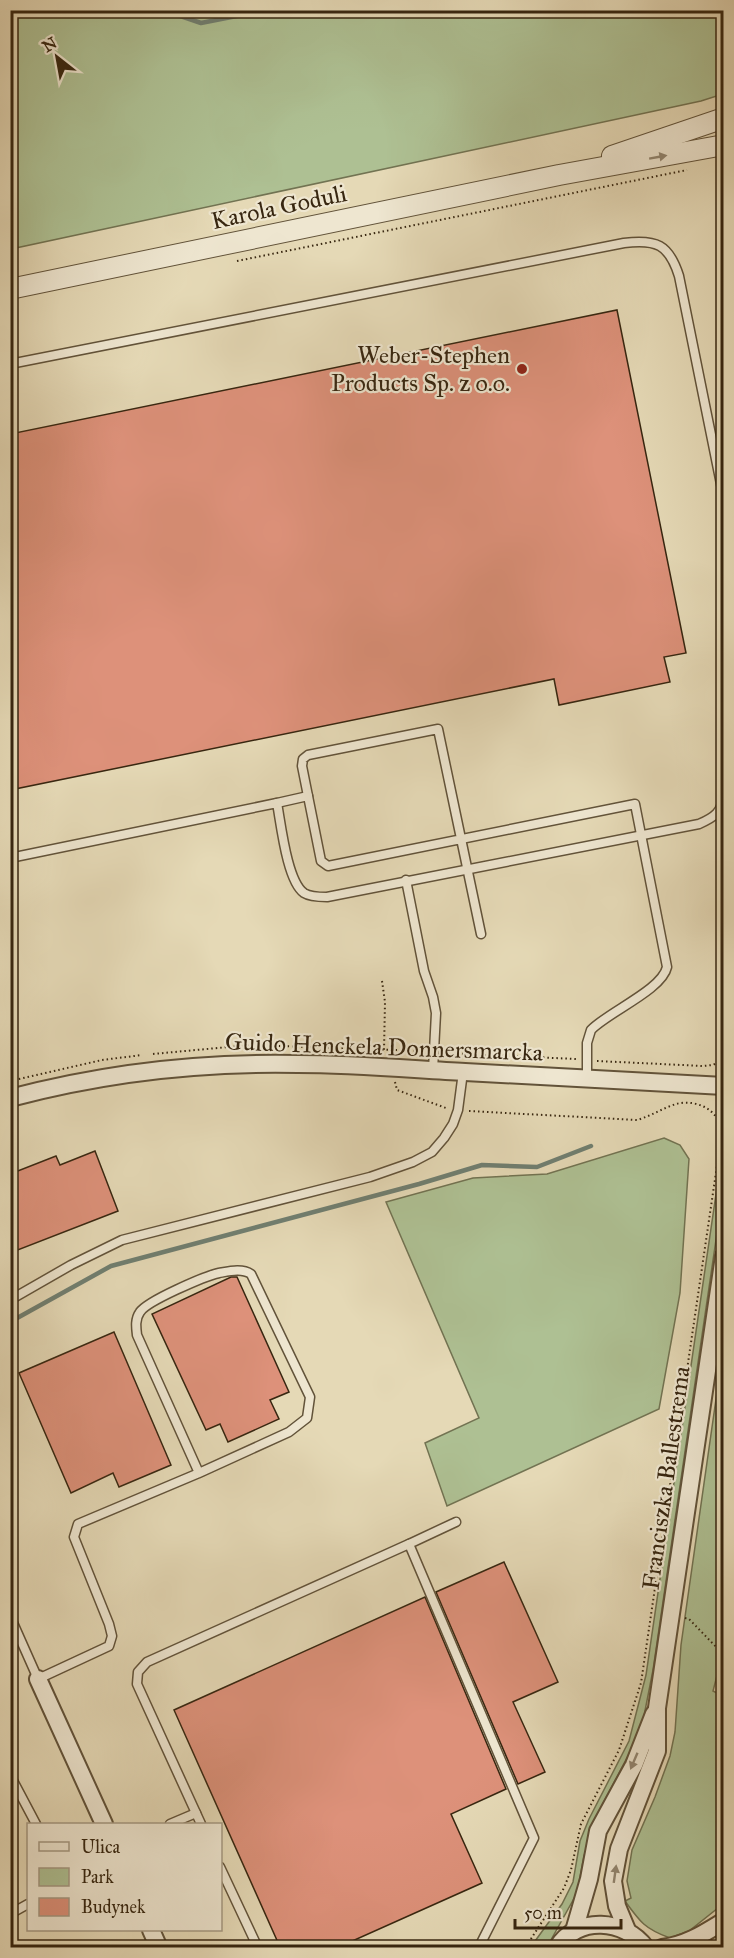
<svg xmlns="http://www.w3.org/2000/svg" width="734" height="1958" font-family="'IM FELL Great Primer',serif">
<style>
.green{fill:#aec093;stroke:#727352;stroke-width:1.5}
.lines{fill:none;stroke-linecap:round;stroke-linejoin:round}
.stream{stroke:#707f71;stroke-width:4.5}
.building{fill:#dd917a;stroke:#372610;stroke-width:1.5}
.service-casing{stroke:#62533a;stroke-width:11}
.minor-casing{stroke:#62533a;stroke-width:20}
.tertiary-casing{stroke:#62533a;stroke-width:22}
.path{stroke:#372610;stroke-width:2;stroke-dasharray:1.5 3;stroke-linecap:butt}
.service{stroke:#eee6d0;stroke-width:8}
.minor{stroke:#eee6d0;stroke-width:16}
.tertiary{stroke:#eee6d0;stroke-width:20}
.oneway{fill:#928670}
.poi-dot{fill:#8f2418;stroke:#eee6d0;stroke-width:2}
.labels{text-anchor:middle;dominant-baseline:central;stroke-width:4.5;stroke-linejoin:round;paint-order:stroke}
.street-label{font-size:24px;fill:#372610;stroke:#eee6d0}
.poi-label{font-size:24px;fill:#372610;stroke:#eee6d0;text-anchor:end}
</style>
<rect width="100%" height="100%" fill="#e5d9b6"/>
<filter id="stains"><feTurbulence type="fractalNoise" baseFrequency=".00333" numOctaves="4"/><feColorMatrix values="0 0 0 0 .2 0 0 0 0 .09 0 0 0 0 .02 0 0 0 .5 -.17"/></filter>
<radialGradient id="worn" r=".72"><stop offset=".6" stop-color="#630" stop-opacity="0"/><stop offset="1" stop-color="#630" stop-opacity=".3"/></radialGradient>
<g class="green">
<polygon points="10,11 723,11 723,94 701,101 11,249"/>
<polygon points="664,1138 680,1145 689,1159 680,1293 659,1409 447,1506 425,1443 479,1418 386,1202 473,1178 547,1174"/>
<polygon points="723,1146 723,1192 653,1670 643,1721 629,1754 599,1811 584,1856 577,1893 547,1947 530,1948 562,1904 573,1882 580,1841 589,1819 629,1741 646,1675"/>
<path d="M 723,1350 L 724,1648 L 713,1691 L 723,1696 L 723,1904 L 689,1931 L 670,1938 C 645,1929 640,1922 625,1901 L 631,1898 L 627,1881 L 632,1850 L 655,1797 L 670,1756 L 675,1732 L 681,1645 Z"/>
</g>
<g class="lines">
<g class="stream">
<polyline points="163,10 201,23 268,10"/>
<polyline points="10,14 18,10"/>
<polyline points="10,1322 111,1266 419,1184 482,1165 537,1167 591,1146"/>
</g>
</g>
<g class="building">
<polygon points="617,310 686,653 664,657 670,682 559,705 554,679 10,790 10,434"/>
<polygon points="95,1151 118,1211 10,1253 10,1174 56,1156 60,1165"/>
<polygon points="231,1277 237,1277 289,1392 270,1400 279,1419 228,1442 220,1424 206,1430 152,1314"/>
<polygon points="114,1332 171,1465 119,1487 113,1473 71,1493 19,1373"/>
<polygon points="504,1562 558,1682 513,1702 545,1772 518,1784 436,1592"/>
<polygon points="425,1597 506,1789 451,1814 482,1883 339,1947 280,1947 174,1710"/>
</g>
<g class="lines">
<g class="service-casing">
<g id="service">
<path d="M 10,364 L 624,243 C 656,239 669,244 679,276 L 724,499"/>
<polyline points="277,803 308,796"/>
<path d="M 10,858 L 277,803 C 281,824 287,881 304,893 C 310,897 320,897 327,897 L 699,824 C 715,817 722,812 724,794"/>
<polyline points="406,880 424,971 433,997 436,1013 433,1070"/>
<path d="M 481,934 C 467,866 452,797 438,729 L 308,755 L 303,759 L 302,766 L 321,861 L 328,866 L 635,804 L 667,967 C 662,990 608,1012 591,1030 L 587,1043 L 587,1078"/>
<polyline points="10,1300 71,1265 122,1240 370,1177 413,1162 432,1152 444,1138 453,1124 458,1110 463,1072"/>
<polyline points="456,1522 409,1544 534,1838 480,1945 473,1948"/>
<path d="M 10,1616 L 38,1679 L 109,1646 L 112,1636 L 109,1624 L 74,1537 L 78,1524 L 199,1473 L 289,1432 L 307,1418 L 310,1397 L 251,1274 C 242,1268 230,1271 219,1273 C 205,1276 147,1301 140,1312 C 135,1319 136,1327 137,1335 L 199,1473"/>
<polyline points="10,1775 36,1824"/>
<polyline points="170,1824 196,1813"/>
<polyline points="201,1824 137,1684 138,1672 147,1662 409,1544"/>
<polyline points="220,1867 258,1948"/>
<polyline points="10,1914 28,1904"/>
</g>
</g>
<g class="minor-casing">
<g id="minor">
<path d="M 10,1098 C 104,1073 201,1062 298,1064 C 354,1064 410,1069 465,1072 C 551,1076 637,1081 724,1086"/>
<polyline points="38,1679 104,1824"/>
<polyline points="151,1930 159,1948"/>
<polyline points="627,1930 617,1906 613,1881 619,1849 657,1751 657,1708 724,1256"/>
<polyline points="574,1931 589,1879 598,1831 634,1765 654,1714"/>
<path d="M 557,1948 C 577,1915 625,1919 646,1948"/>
<path d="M 662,1948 C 686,1945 703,1934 724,1921"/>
</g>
</g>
<g class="tertiary-casing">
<g id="tertiary">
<polyline points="612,156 724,118"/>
<polyline points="10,289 559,175 724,145"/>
</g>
</g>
<g class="path">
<polyline points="237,261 687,170"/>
<polyline points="382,981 385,1002 384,1050"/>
<polyline points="444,1053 576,1059"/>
<polyline points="153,1054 250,1045 423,1051"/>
<polyline points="597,1061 703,1066 713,1065 724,1058"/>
<polyline points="10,1081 102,1060 142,1055"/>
<polyline points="395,1082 397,1090 446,1108"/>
<path d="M 469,1111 L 637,1120 C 651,1116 663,1108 676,1104 C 693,1099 718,1108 720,1128 C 721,1136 719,1144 719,1152 L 641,1683 L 619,1750 L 581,1824 L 571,1870 L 564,1888 L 525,1948"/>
<polyline points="685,1618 689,1619 724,1655"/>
</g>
<use href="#service" class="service"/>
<use href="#minor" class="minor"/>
<use href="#tertiary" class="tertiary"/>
</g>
<defs><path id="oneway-solid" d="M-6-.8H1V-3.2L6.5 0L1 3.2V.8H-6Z" transform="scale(1.5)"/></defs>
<g class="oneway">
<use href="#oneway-solid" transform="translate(658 157) rotate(-10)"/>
<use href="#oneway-solid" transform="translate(634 1761) rotate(113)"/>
<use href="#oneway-solid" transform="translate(615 1874) rotate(-82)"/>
</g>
<circle class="poi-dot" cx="522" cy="369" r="6"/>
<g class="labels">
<g class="street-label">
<text transform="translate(279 207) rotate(-12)">Karola Goduli</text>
<text transform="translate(384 1047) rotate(2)">Guido Henckela Donnersmarcka</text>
<text transform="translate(666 1478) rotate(-82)">Franciszka Ballestrema</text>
</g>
<g class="poi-label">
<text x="510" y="355">Weber-Stephen<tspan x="510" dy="28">Products Sp. z o.o.</tspan></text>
</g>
</g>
<rect width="734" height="1958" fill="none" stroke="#e5d9b6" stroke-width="36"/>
<rect x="12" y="12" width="710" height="1934" fill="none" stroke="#372610" stroke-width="3"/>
<rect x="18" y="18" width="698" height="1922" fill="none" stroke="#372610" stroke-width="1.5"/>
<rect x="27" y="1823" width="195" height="108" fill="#eee6d0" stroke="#a59983" stroke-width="1.5"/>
<rect x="39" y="1842" width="30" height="9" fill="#eee6d0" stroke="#a59983" stroke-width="1.5"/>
<text x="81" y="1853" font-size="18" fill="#372610">Ulica</text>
<rect x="39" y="1868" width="30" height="18" fill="#aec093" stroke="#a59983" stroke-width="1.5"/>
<text x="81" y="1883" font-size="18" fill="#372610">Park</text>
<rect x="39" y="1898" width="30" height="18" fill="#dd917a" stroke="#a59983" stroke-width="1.5"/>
<text x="81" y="1913" font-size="18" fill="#372610">Budynek</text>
<g transform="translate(57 57) rotate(329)" stroke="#eee6d0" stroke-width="4.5" paint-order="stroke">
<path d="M0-4.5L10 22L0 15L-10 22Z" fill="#372610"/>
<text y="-9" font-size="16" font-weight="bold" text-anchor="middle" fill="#372610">N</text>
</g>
<path d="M515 1919v9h106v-9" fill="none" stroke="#372610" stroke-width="3"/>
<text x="524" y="1919" font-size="18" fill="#372610" stroke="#eee6d0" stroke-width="4.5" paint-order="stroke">50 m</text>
<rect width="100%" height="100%" filter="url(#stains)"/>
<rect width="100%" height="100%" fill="url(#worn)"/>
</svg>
